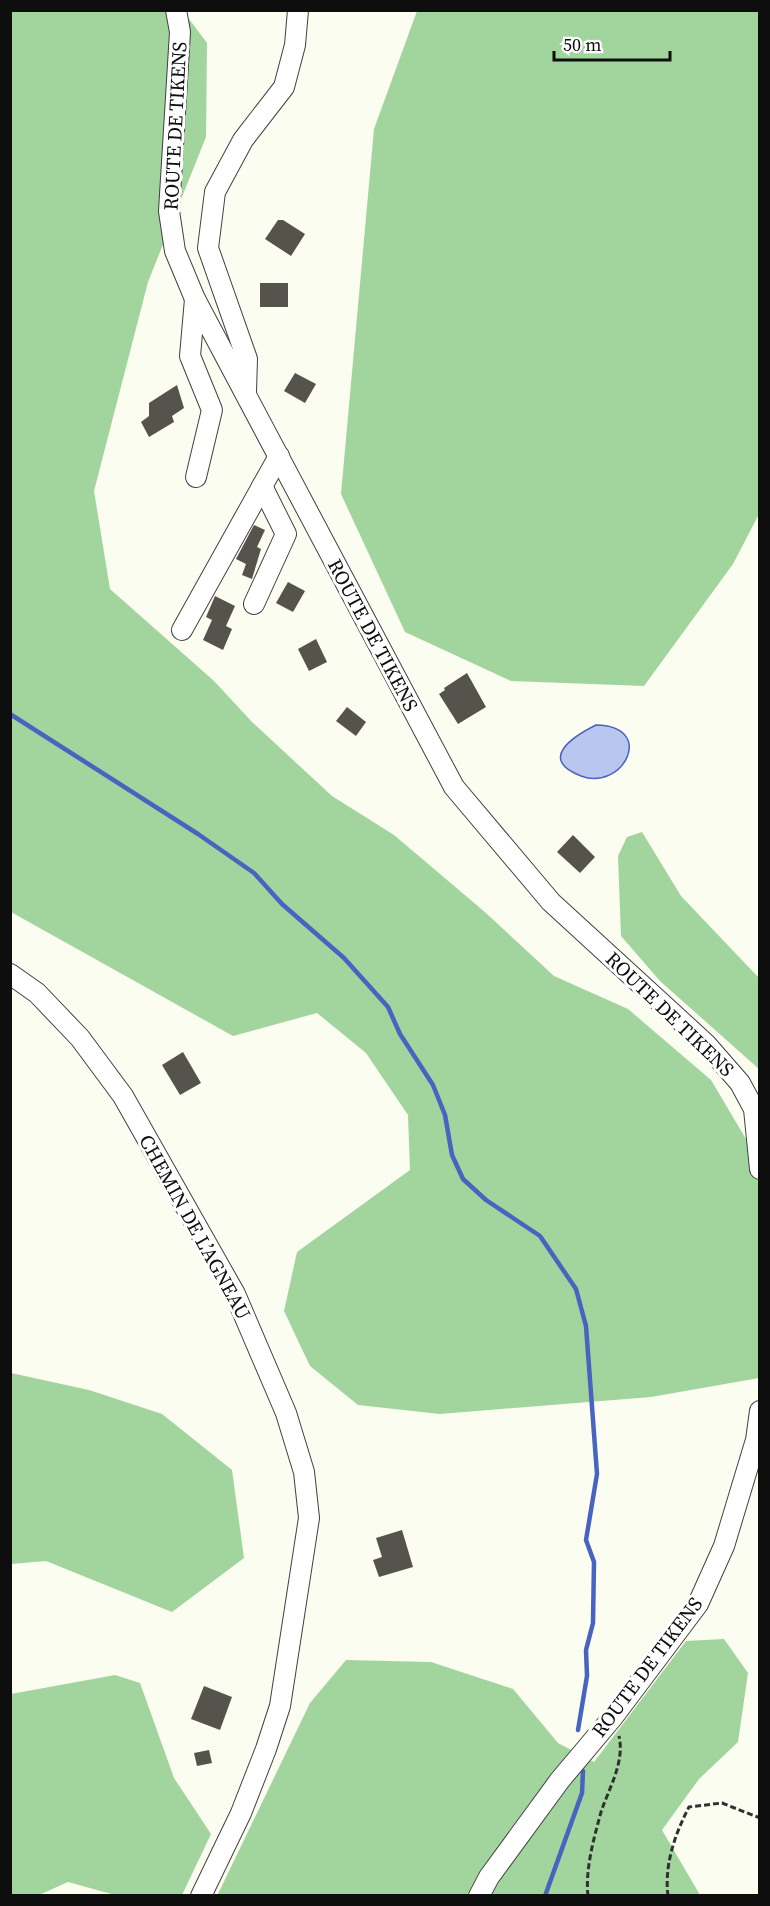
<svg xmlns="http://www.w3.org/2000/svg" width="770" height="1906" font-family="'Source Serif 4',serif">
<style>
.forest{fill:#a2d49d}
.water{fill:#b9c7f0;stroke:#4863c0;stroke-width:1.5}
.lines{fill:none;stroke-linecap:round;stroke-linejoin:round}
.stream{stroke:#4863c0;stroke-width:4.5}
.building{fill:#55534b}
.minor-casing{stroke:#414141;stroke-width:22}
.path{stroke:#303030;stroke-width:3;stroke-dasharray:6 3;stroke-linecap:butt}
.minor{stroke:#fff;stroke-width:20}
.labels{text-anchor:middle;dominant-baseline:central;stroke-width:6;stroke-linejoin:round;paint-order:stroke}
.street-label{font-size:20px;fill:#0e0e0e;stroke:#fff}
</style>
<rect width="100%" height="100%" fill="#fbfdf0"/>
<g class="forest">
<polygon points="11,11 183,11 207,43 206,137 148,282 94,491 110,589 214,681 252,722 332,796 394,835 486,913 554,976 628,1009 711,1080 759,1161 759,1378 651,1397 440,1414 358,1405 310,1366 284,1311 297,1252 410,1170 408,1115 366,1053 317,1013 233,1036 11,912"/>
<polygon points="417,11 759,11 759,514 733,564 644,686 511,681 405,632 341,494 374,129"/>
<polygon points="642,832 681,896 759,978 759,1069 660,981 621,936 618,856 627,837"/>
<polygon points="11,1373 89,1390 162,1414 232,1470 244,1558 172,1612 46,1561 11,1564"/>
<polygon points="724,1639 748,1673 738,1742 699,1779 662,1830 700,1895 217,1896 310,1703 346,1660 431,1662 513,1689 558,1743 594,1762 686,1641"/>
<polygon points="115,1675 140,1683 174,1778 211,1834 182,1895 115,1895 68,1882 39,1895 11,1895 11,1694"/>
</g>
<path class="water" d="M 596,725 C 657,726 623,792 581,776 C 537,759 574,736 596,725 Z"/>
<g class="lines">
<g class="stream">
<polyline points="10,714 198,834 254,873 282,904 344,958 388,1007 400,1034 433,1085 445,1115 452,1155 463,1179 486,1200 540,1236 576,1289 586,1326 597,1474 586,1540 594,1562 593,1623 586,1650 587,1676 578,1730"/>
<polyline points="545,1896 582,1793 583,1771"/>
</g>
</g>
<g class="building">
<polygon points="278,220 283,220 305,234 291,256 265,239"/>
<rect x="260" y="283" width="28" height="24"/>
<polygon points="295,373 316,384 305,403 284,391"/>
<polygon points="177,385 184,408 172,416 174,422 149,437 141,422 149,416 149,403"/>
<polygon points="254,525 265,530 257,547 261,549 252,579 242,575 246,564 236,559"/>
<polygon points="288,582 305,591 293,612 276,603"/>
<polygon points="215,596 235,606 226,626 232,629 223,650 203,640 212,620 206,617"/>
<polygon points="316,639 327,662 309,671 298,649"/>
<polygon points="467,673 486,707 458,724 439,694 445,690 444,688"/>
<polygon points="347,707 366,722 356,736 336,721"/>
<polygon points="573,835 595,857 580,873 557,852"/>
<polygon points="183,1052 201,1083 180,1095 162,1065"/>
<polygon points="402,1530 413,1567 379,1577 373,1560 382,1557 376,1538"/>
<polygon points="204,1686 232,1697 220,1730 191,1719"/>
<polygon points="209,1750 212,1763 197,1766 194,1753"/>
</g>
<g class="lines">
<g class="minor-casing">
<g id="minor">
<polyline points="176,10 180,32 169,211 175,251 195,299 454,787 551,902 706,1044 740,1083 754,1109 760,1169"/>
<polyline points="195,299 190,356 212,410 196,477"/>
<polyline points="246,392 247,359 208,248 215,192 243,140 284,87 295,45 298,10"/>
<polyline points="254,604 286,534 262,486"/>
<polyline points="182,630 279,456"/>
<polyline points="10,974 37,993 80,1038 123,1096 235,1294 286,1413 304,1472 309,1518 280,1706 266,1749 241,1813 201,1896"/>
<polyline points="479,1896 489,1877 560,1780 613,1717 698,1604 724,1546 756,1440 760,1411"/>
</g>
</g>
<g class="path">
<path d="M 588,1896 C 585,1869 594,1838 601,1812 C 609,1788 625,1762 619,1736"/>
<path d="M 668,1896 C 664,1865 675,1834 689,1807 L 722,1803 L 760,1818"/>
</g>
<use href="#minor" class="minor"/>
</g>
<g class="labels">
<g class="street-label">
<text transform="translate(175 126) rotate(-87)">ROUTE DE TIKENS</text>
<text transform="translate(373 635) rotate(62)">ROUTE DE TIKENS</text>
<text transform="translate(670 1014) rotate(44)">ROUTE DE TIKENS</text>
<text transform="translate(195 1227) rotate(61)">CHEMIN DE L’AGNEAU</text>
<text transform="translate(647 1667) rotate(-53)">ROUTE DE TIKENS</text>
</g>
</g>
<rect width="770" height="1906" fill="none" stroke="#0e0e0e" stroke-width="24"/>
<path d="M554 51v9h116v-9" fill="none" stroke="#0e0e0e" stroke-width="3"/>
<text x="563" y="51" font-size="18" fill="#0e0e0e" stroke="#ffffff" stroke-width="4.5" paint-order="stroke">50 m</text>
</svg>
